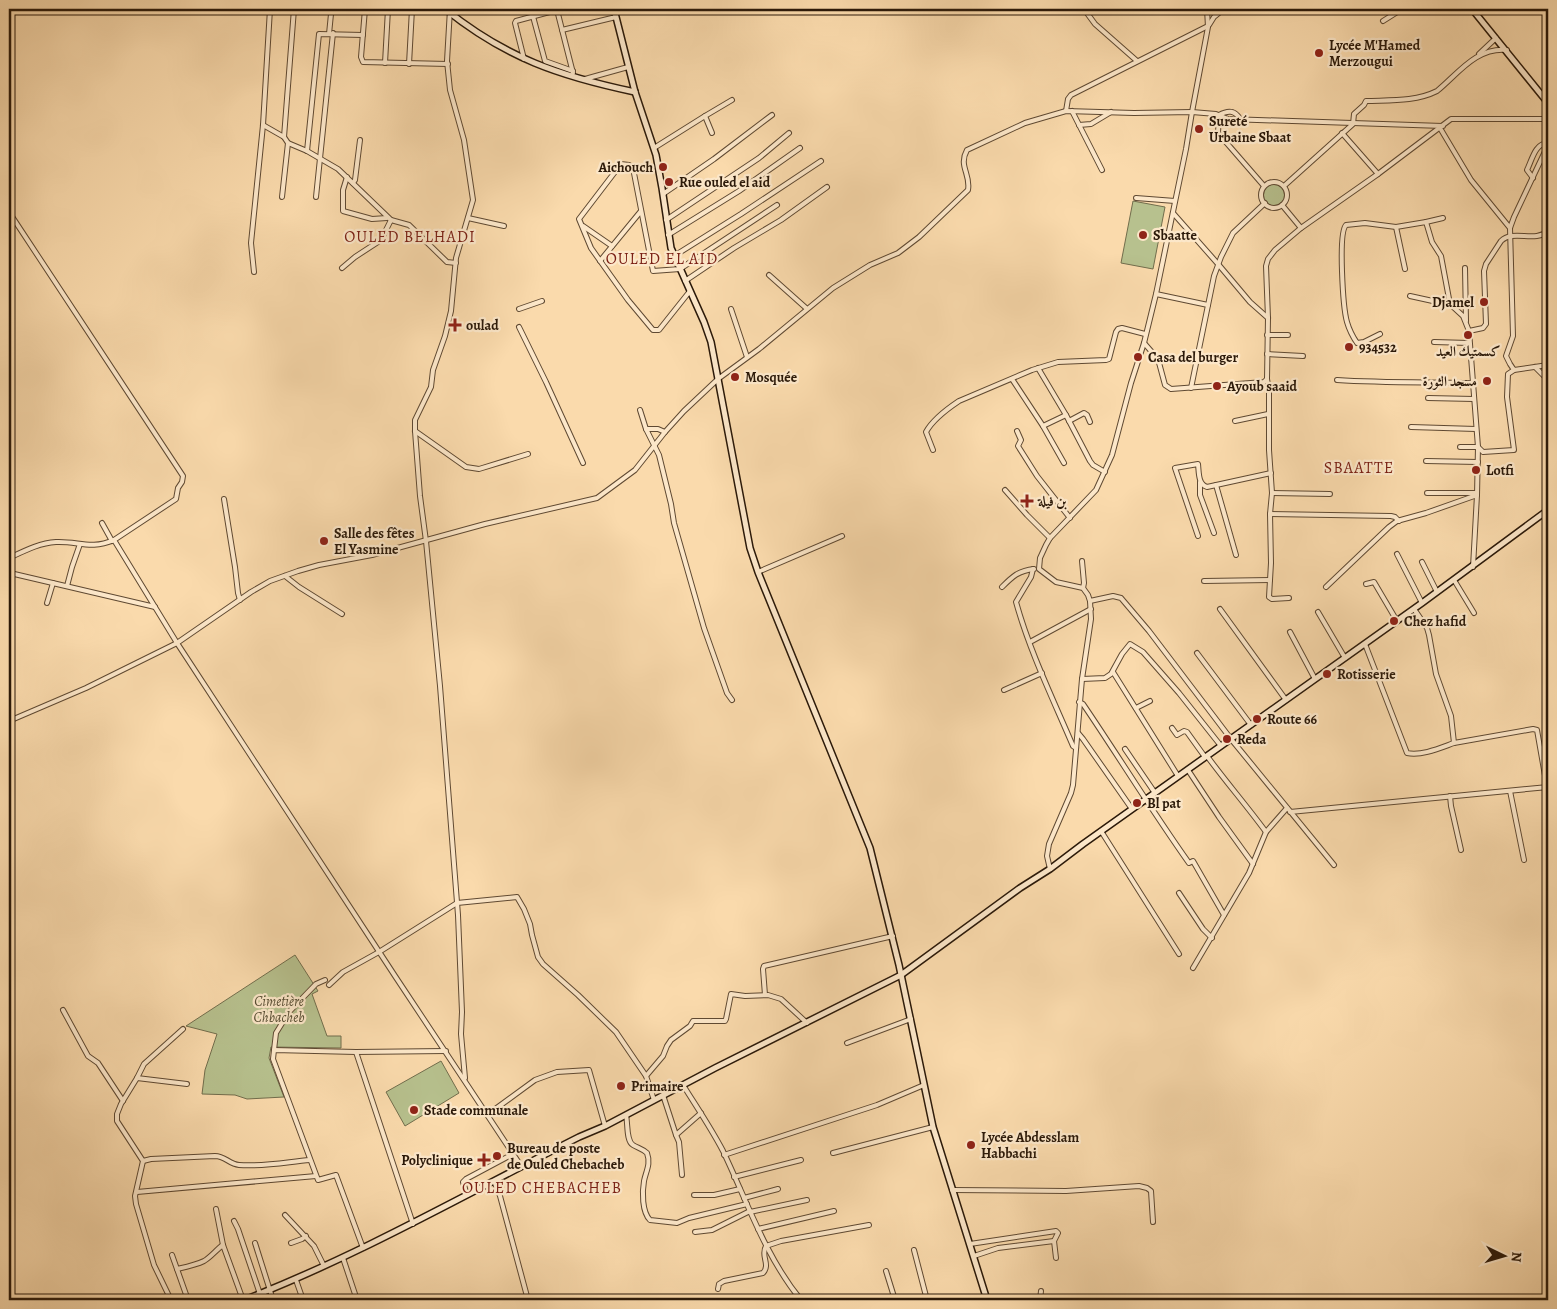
<svg xmlns="http://www.w3.org/2000/svg" width="1557" height="1309" font-family="Alegreya,Amiri,serif">
<style>
.green{fill:#b7c18e;stroke:#716d4c}
.lines{fill:none;stroke-linecap:round;stroke-linejoin:round}
.street-casing{stroke:#5f4932;stroke-width:6}
.secondary-casing{stroke:#2b1909;stroke-width:8}
.street{stroke:#fce7c9;stroke-width:4}
.secondary{stroke:#fce7c9;stroke-width:5}
.poi-dot{fill:#8f2418;stroke:#fce7c9;stroke-width:2}
.labels{text-anchor:middle;dominant-baseline:central;stroke-width:4.5;stroke-linejoin:round;paint-order:stroke}
.poi-label{font-size:14px;font-weight:bold;fill:#2b1909;stroke:#fce7c9;text-anchor:start}
.park-label{font-size:14px;font-style:italic;fill:#554b31;stroke:#fce7c9}
.quarter-label{font-size:16px;letter-spacing:1px;fill:#7a1f14;stroke:#fce7c9}
</style>
<rect width="100%" height="100%" fill="#fadaac"/>
<filter id="stains"><feTurbulence type="fractalNoise" baseFrequency=".004" numOctaves="4"/><feColorMatrix values="0 0 0 0 .2 0 0 0 0 .09 0 0 0 0 .02 0 0 0 .5 -.17"/></filter>
<radialGradient id="worn" r=".72"><stop offset=".6" stop-color="#630" stop-opacity="0"/><stop offset="1" stop-color="#630" stop-opacity=".3"/></radialGradient>
<g class="green">
<circle cx="1274" cy="195" r="11"/>
<polygon points="1133,201 1165,207 1153,269 1121,263"/>
<polygon points="295,955 318,991 312,994 327,1036 341,1036 341,1048 271,1047 269,1058 284,1097 247,1099 235,1095 202,1094 205,1070 217,1034 186,1026"/>
<polygon points="441,1061 459,1093 405,1126 386,1092"/>
</g>
<g class="lines">
<g class="street-casing">
<g id="street">
<polyline points="365,9 361,57 363,62 448,64"/>
<polyline points="450,9 447,61 450,90 464,140 473,200 456,258 451,311 445,336 433,370 431,387 415,420 415,431 420,496 426,541 440,686 458,915 462,1012 461,1034 465,1078"/>
<polyline points="531,9 545,61 573,71"/>
<polyline points="1084,9 1095,24 1137,61"/>
<polyline points="557,10 573,73"/>
<polyline points="1383,21 1402,9"/>
<polyline points="1209,25 1214,17 1224,9"/>
<polyline points="562,30 616,17"/>
<polyline points="329,34 331,14"/>
<polyline points="1479,54 1496,38"/>
<polyline points="524,59 515,23 516,21 557,10"/>
<polyline points="385,63 388,9"/>
<polyline points="409,64 412,9"/>
<polyline points="585,79 628,67"/>
<polyline points="1066,111 1068,99 1071,95 1208,26"/>
<polyline points="1072,111 1102,170"/>
<path d="M 1240,119 C 1235,110 1228,110 1219,115 L 1218,133 L 1264,186"/>
<polyline points="263,125 284,137 288,143 307,151 338,169 391,220"/>
<polyline points="1079,125 1091,124 1111,112"/>
<polyline points="1440,128 1471,180 1510,228"/>
<polyline points="712,133 705,116 732,100"/>
<polyline points="1342,133 1378,174"/>
<polyline points="284,137 294,9"/>
<polyline points="1548,145 1514,217 1510,228 1513,336 1506,356 1510,364 1514,370 1548,365"/>
<polyline points="654,148 705,116"/>
<polyline points="307,151 319,34 363,35"/>
<polyline points="347,177 343,190 343,211 372,219 387,218"/>
<path d="M 1533,178 L 1527,170 C 1532,160 1535,143 1548,143"/>
<circle cx="1274" cy="195" r="13"/>
<polyline points="353,183 355,180 360,140"/>
<path d="M 1284,186 L 1353,124 L 1354,114 L 1364,105 L 1366,101 C 1390,100 1415,102 1437,91 C 1458,74 1476,47 1507,50"/>
<polyline points="663,194 714,159 772,115"/>
<polyline points="282,197 288,143"/>
<polyline points="316,197 333,33"/>
<polyline points="1136,198 1175,201"/>
<polyline points="1282,205 1301,228"/>
<polyline points="9,212 183,476 182,482 178,488 176,499 114,540 177,643 395,976 521,1166"/>
<polyline points="1173,213 1218,264 1250,302 1268,318"/>
<polyline points="468,218 504,226"/>
<polyline points="666,220 759,158 789,133"/>
<polyline points="1426,222 1443,218"/>
<polyline points="583,226 612,246"/>
<polyline points="1396,227 1405,269"/>
<polyline points="668,235 739,191 800,148"/>
<polyline points="674,256 741,214 821,161"/>
<polyline points="600,261 641,211"/>
<polyline points="342,268 355,257 381,240 391,220 409,225 447,262 456,263"/>
<polyline points="1465,268 1466,321"/>
<polyline points="254,272 251,243 263,125 270,9"/>
<polyline points="769,275 806,308"/>
<polyline points="685,281 734,248 781,220 827,187"/>
<polyline points="690,291 659,330 653,330 628,300 591,248 579,219 621,164 629,165 633,168 653,271 680,269 777,205"/>
<polyline points="1156,294 1208,305"/>
<polyline points="1410,296 1451,305"/>
<polyline points="519,309 542,301"/>
<polyline points="731,309 747,357"/>
<polyline points="519,327 546,382 583,463"/>
<path d="M 1380,334 L 1364,342 L 1357,343 C 1353,337 1349,329 1347,322 C 1343,308 1338,233 1346,225 L 1365,223 L 1396,227 L 1426,222 L 1432,242 L 1441,256 L 1450,304 L 1463,316 L 1469,331"/>
<polyline points="1267,335 1288,335"/>
<polyline points="1434,342 1469,343"/>
<polyline points="1144,343 1158,359 1165,385 1171,389 1264,382 1267,379 1268,318 1266,266 1268,259 1275,250 1301,228 1378,174 1451,119 1548,119"/>
<polyline points="1267,354 1303,356"/>
<polyline points="1535,367 1548,380"/>
<polyline points="1038,368 1066,415"/>
<polyline points="1012,379 1043,426 1064,463"/>
<polyline points="1267,379 1269,390 1269,450 1272,493 1270,514 1271,563 1269,597 1272,599 1289,598"/>
<path d="M 1337,380 C 1382,383 1427,382 1472,383"/>
<polyline points="1191,388 1214,276 1221,257 1233,233 1265,203"/>
<polyline points="1428,398 1474,399"/>
<polyline points="640,410 646,429 659,455 671,504 674,523 704,628 727,693 732,700"/>
<polyline points="1069,421 1084,413 1087,415 1090,422"/>
<polyline points="1235,421 1268,414"/>
<polyline points="1043,426 1066,415 1090,461 1093,465 1105,472"/>
<polyline points="1411,427 1476,429"/>
<polyline points="646,429 658,429 665,432"/>
<polyline points="415,431 466,467 479,469 528,454"/>
<polyline points="1017,431 1021,440 1018,446 1037,476 1070,518"/>
<polyline points="1460,447 1478,447 1483,452 1514,450 1507,397 1508,374 1514,370"/>
<path d="M 933,450 L 926,432 C 933,419 947,409 959,401 L 1032,370 L 1058,362 L 1106,360 L 1109,359 L 1116,332 L 1118,329 L 1122,328 L 1145,334"/>
<polyline points="1426,461 1478,462"/>
<polyline points="1200,482 1200,495 1214,533"/>
<polyline points="1216,485 1236,555"/>
<polyline points="1005,490 1027,515 1050,538"/>
<polyline points="1272,493 1330,494"/>
<polyline points="1427,493 1477,493"/>
<polyline points="224,499 235,567 238,593 240,600"/>
<polyline points="1270,514 1391,516 1395,517 1399,521"/>
<polyline points="102,523 112,541"/>
<path d="M 1198,536 L 1175,468 L 1198,464 C 1199,473 1198,484 1207,487 L 1271,473"/>
<polyline points="1397,554 1422,603"/>
<path d="M 9,558 C 24,551 39,543 56,542 C 79,541 90,550 114,540"/>
<polyline points="1082,561 1084,583 1083,588"/>
<polyline points="1422,562 1437,592"/>
<path d="M 1473,567 L 1477,495 L 1478,447 L 1469,331 L 1483,328 L 1486,324 L 1484,271 L 1486,264 L 1501,241 C 1513,229 1535,243 1548,231"/>
<path d="M 1033,569 L 1031,577 L 1016,602 C 1030,652 1053,699 1073,746 L 1076,748"/>
<polyline points="9,570 10,573 155,607"/>
<polyline points="758,572 842,536"/>
<polyline points="285,576 299,587 342,614"/>
<polyline points="1454,580 1474,613"/>
<polyline points="1204,581 1270,580"/>
<polyline points="1366,584 1374,582 1397,621"/>
<polyline points="67,586 72,567 80,544"/>
<path d="M 1002,587 C 1013,576 1018,571 1034,569"/>
<polyline points="1326,587 1389,527 1397,521 1426,513 1477,495"/>
<polyline points="1090,601 1113,596 1121,598 1149,631 1231,739 1334,865"/>
<polyline points="47,603 53,583"/>
<polyline points="1220,609 1286,700"/>
<polyline points="1414,609 1427,628 1429,635 1436,674 1451,716 1454,743 1533,729 1537,730 1547,787"/>
<polyline points="1318,612 1345,658"/>
<polyline points="1290,632 1315,679"/>
<polyline points="1030,642 1091,609"/>
<path d="M 1365,644 L 1407,753 C 1422,756 1440,748 1454,743"/>
<polyline points="1197,653 1251,725"/>
<polyline points="1113,672 1178,776"/>
<polyline points="1082,679 1105,678 1111,674 1122,654 1130,644 1143,652 1179,693 1221,746"/>
<polyline points="1004,690 1042,673"/>
<path d="M 1079,702 L 1083,704 C 1119,757 1152,811 1189,863 L 1193,861 L 1224,915"/>
<polyline points="1136,708 1150,701"/>
<path d="M 9,721 L 86,688 L 177,643 L 251,592 L 270,581 L 298,571 L 319,565 L 372,555 L 485,524 L 597,498 L 635,470 L 665,432 L 684,411 L 718,379 L 759,349 L 833,288 L 870,265 L 898,253 L 919,237 L 968,190 C 971,174 958,166 967,150 L 1025,123 L 1066,111 L 1134,113 L 1192,112 L 1216,114 L 1228,119 L 1443,126"/>
<polyline points="1172,728 1177,735 1184,731 1187,732 1205,757"/>
<polyline points="1078,733 1083,739 1132,809"/>
<polyline points="1125,749 1155,793"/>
<path d="M 1207,756 C 1226,782 1247,806 1266,832"/>
<polyline points="1188,770 1219,817 1253,864"/>
<polyline points="1510,791 1524,860"/>
<polyline points="1450,796 1451,806 1461,850"/>
<polyline points="1290,812 1548,787"/>
<polyline points="1101,831 1179,954"/>
<polyline points="1050,869 1047,856 1049,844 1071,793 1073,785 1082,679 1091,619 1090,601 1088,595 1083,588 1056,582 1039,569 1040,558 1046,545 1050,538 1096,490 1112,455 1131,383 1144,343 1156,294 1186,149 1192,112 1208,27 1207,9"/>
<polyline points="1179,893 1203,929 1212,938"/>
<polyline points="1193,968 1249,873 1266,832 1287,808"/>
<polyline points="329,985 343,972 379,952 457,903 517,897 524,909 530,924 532,935 538,957 543,964 578,995 616,1032 646,1076 654,1100"/>
<polyline points="765,995 763,969 764,966 893,936"/>
<polyline points="63,1010 88,1056 98,1063 123,1101"/>
<polyline points="847,1043 911,1019"/>
<polyline points="274,1050 276,1033 289,1012 316,984 325,980"/>
<polyline points="356,1052 413,1224"/>
<polyline points="646,1076 663,1056 667,1046 671,1040 690,1026 693,1021 725,1021 726,1019 731,994 745,996 768,995 781,999 807,1023"/>
<polyline points="137,1078 187,1084"/>
<path d="M 683,1085 C 696,1106 711,1128 723,1151 C 747,1201 765,1256 801,1300"/>
<polyline points="663,1095 676,1135 701,1113"/>
<polyline points="487,1115 535,1080 557,1072 589,1070 605,1126"/>
<path d="M 626,1115 C 628,1123 626,1141 633,1145 C 638,1148 643,1149 647,1153 C 651,1164 646,1171 644,1181 C 642,1192 642,1212 650,1220 L 677,1223 L 689,1218 L 747,1204"/>
<polyline points="676,1135 679,1142 682,1175"/>
<polyline points="833,1153 933,1127"/>
<polyline points="724,1155 877,1105 924,1085"/>
<path d="M 143,1161 L 151,1159 L 215,1156 C 225,1156 229,1164 239,1165 C 262,1167 287,1162 310,1160"/>
<polyline points="734,1177 801,1160"/>
<polyline points="494,1181 500,1196 528,1300"/>
<polyline points="952,1190 1066,1191 1139,1186 1147,1188 1151,1191 1153,1222"/>
<polyline points="137,1192 316,1176"/>
<polyline points="467,1195 463,1182 466,1179 513,1154"/>
<polyline points="694,1195 714,1195 740,1189"/>
<polyline points="744,1198 778,1189"/>
<polyline points="216,1209 223,1245 243,1300"/>
<polyline points="750,1212 807,1200"/>
<polyline points="285,1215 314,1246 324,1266"/>
<polyline points="234,1221 238,1229 260,1294"/>
<polyline points="758,1229 834,1211"/>
<polyline points="695,1232 712,1230 750,1211"/>
<polyline points="255,1243 273,1300"/>
<polyline points="291,1243 302,1239 306,1236"/>
<polyline points="970,1244 1056,1231 1058,1233 1054,1241 1056,1258"/>
<polyline points="363,1248 336,1175 318,1180 273,1059 274,1050 356,1052 446,1051"/>
<polyline points="914,1250 927,1300"/>
<polyline points="172,1255 188,1300"/>
<polyline points="974,1256 998,1248 1054,1241"/>
<polyline points="343,1258 357,1300"/>
<path d="M 177,1269 C 186,1267 196,1265 204,1261 C 211,1257 216,1250 223,1245"/>
<polyline points="886,1271 895,1300"/>
<polyline points="296,1280 303,1300"/>
<path d="M 718,1289 L 719,1284 L 724,1281 L 763,1273 C 771,1264 760,1256 766,1246 L 781,1241 L 869,1225"/>
<polyline points="171,1300 154,1265 136,1204 135,1196 143,1161 117,1121 117,1114 121,1104 137,1078 144,1064 183,1029"/>
<polyline points="1040,1300 1041,1291"/>
</g>
</g>
<g class="secondary-casing">
<g id="secondary">
<path d="M 445,9 C 506,58 559,76 635,92"/>
<polyline points="614,9 635,92 656,155 662,188 671,248 704,322 711,342 750,548 758,572 870,848 899,965 933,1127 987,1300"/>
<polyline points="1472,9 1548,103"/>
<path d="M 244,1300 C 360,1255 468,1193 579,1137 L 605,1126 L 715,1068 L 901,975 L 1020,888 L 1050,869 L 1083,844 L 1422,603 L 1548,510"/>
</g>
</g>
<use href="#street" class="street"/>
<use href="#secondary" class="secondary"/>
</g>
<g class="poi-dot">
<circle cx="1319" cy="53" r="5"/>
<circle cx="1199" cy="129" r="5"/>
<circle cx="663" cy="167" r="5"/>
<circle cx="669" cy="182" r="5"/>
<circle cx="1143" cy="235" r="5"/>
<circle cx="1484" cy="302" r="5"/>
<path d="M452.5 317.5h5v5h5v5h-5v5h-5v-5h-5v-5h5z"/>
<circle cx="1468" cy="335" r="5"/>
<circle cx="1349" cy="347" r="5"/>
<circle cx="1138" cy="357" r="5"/>
<circle cx="735" cy="377" r="5"/>
<circle cx="1487" cy="381" r="5"/>
<circle cx="1217" cy="386" r="5"/>
<circle cx="1476" cy="470" r="5"/>
<path d="M1024.5 493.5h5v5h5v5h-5v5h-5v-5h-5v-5h5z"/>
<circle cx="324" cy="541" r="5"/>
<circle cx="1394" cy="621" r="5"/>
<circle cx="1327" cy="674" r="5"/>
<circle cx="1257" cy="719" r="5"/>
<circle cx="1227" cy="739" r="5"/>
<circle cx="1137" cy="803" r="5"/>
<circle cx="621" cy="1086" r="5"/>
<circle cx="414" cy="1110" r="5"/>
<circle cx="971" cy="1145" r="5"/>
<circle cx="497" cy="1156" r="5"/>
<path d="M481.5 1152.5h5v5h5v5h-5v5h-5v-5h-5v-5h5z"/>
</g>
<g class="labels">
<g class="poi-label">
<text x="1329" y="45">Lycée M'Hamed<tspan x="1329" dy="16">Merzougui</tspan></text>
<text x="1209" y="121">Sureté<tspan x="1209" dy="16">Urbaine Sbaat</tspan></text>
<text x="653" y="167" text-anchor="end">Aichouch</text>
<text x="679" y="182">Rue ouled el aid</text>
<text x="1153" y="235">Sbaatte</text>
<text x="1474" y="302" text-anchor="end">Djamel</text>
<text x="466" y="325">oulad</text>
<text x="1359" y="347">934532</text>
<text x="1468" y="351" text-anchor="middle">كسمتيك العيد</text>
<text x="1148" y="357">Casa del burger</text>
<text x="745" y="377">Mosquée</text>
<text x="1477" y="381" text-anchor="end">مسجد الثورة</text>
<text x="1227" y="386">Ayoub saaid</text>
<text x="1486" y="470">Lotfi</text>
<text x="1038" y="501">بن فيلة</text>
<text x="334" y="533">Salle des fêtes<tspan x="334" dy="16">El Yasmine</tspan></text>
<text x="1404" y="621">Chez hafid</text>
<text x="1337" y="674">Rotisserie</text>
<text x="1267" y="719">Route 66</text>
<text x="1237" y="739">Reda</text>
<text x="1147" y="803">Bl pat</text>
<text x="631" y="1086">Primaire</text>
<text x="424" y="1110">Stade communale</text>
<text x="981" y="1137">Lycée Abdesslam<tspan x="981" dy="16">Habbachi</tspan></text>
<text x="507" y="1148">Bureau de poste<tspan x="507" dy="16">de Ouled Chebacheb</tspan></text>
<text x="473" y="1160" text-anchor="end">Polyclinique</text>
</g>
<g class="park-label">
<text x="279" y="1001">Cimetière<tspan x="279" dy="16">Chbacheb</tspan></text>
</g>
<g class="quarter-label">
<text x="410" y="237">OULED BELHADI</text>
<text x="662" y="259">OULED EL AID</text>
<text x="1359" y="468">SBAATTE</text>
<text x="542" y="1188">OULED CHEBACHEB</text>
</g>
</g>
<rect width="1557" height="1309" fill="none" stroke="#fadaac" stroke-width="30"/>
<rect x="10" y="10" width="1537" height="1289" fill="none" stroke="#2b1909" stroke-width="2.5"/>
<rect x="15" y="15" width="1527" height="1279" fill="none" stroke="#2b1909"/>
<g transform="translate(1504 1256) rotate(95)" stroke="#fce7c9" stroke-width="4" paint-order="stroke">
<path d="M0-4L9 19L0 12L-9 19Z" fill="#2b1909"/>
<text y="-8" font-size="14" font-weight="bold" text-anchor="middle" fill="#2b1909">N</text>
</g>
<rect width="100%" height="100%" filter="url(#stains)"/>
<rect width="100%" height="100%" fill="url(#worn)"/>
</svg>
